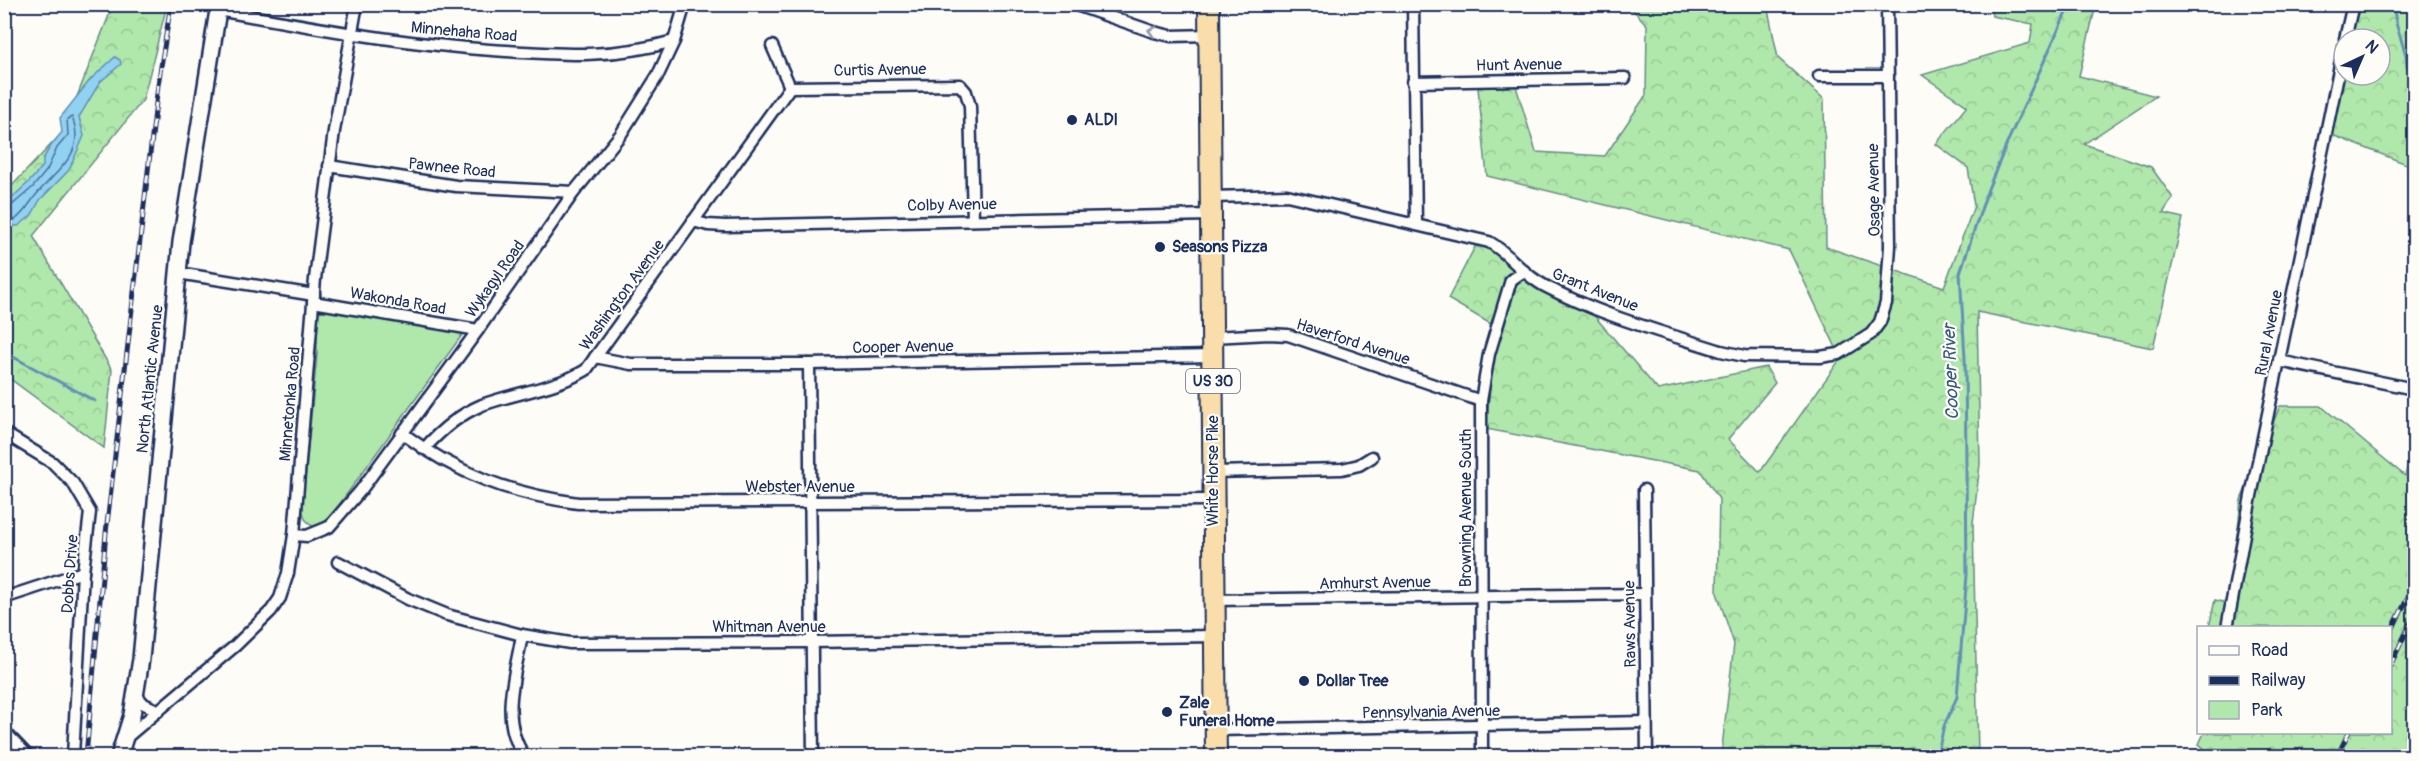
<svg xmlns="http://www.w3.org/2000/svg" width="2419" height="761" font-family="Pangolin,sans-serif">
<style>
.forest{fill:url(#forest-crowns);stroke:#668b84;stroke-width:1.5}
.green{fill:#b0e7aa;stroke:#668b84;stroke-width:1.5}
.water{fill:#91d1f2;stroke:#6290b7;stroke-width:1.5}
.lines{fill:none;stroke-linecap:round;stroke-linejoin:round}
.shore{stroke:#4a7099;stroke-width:1.5}
.stream{stroke:#6290b7;stroke-width:3}
.street-casing{stroke:#1b2f5e;stroke-width:15}
.secondary-casing{stroke:#1b2f5e;stroke-width:20}
.highway-casing{stroke:#1b2f5e;stroke-width:24}
.street{stroke:#fdfcf7;stroke-width:10}
.secondary{stroke:#fdfcf7;stroke-width:15}
.highway{stroke:#f9deab;stroke-width:20}
.rail-casing{stroke:#1b2f5e;stroke-width:5}
.rail{stroke:#fdfcf7;stroke-width:3;stroke-dasharray:9;stroke-linecap:butt}
.oneway{stroke:#8c96aa}
.poi-dot{fill:#1b2f5e;stroke:#fdfcf7;stroke-width:2}
.labels{text-anchor:middle;dominant-baseline:central;stroke-width:4.5;stroke-linejoin:round;paint-order:stroke}
.shield{fill:#fdfcf7;stroke:#5f6c8c;stroke-width:1.5}
.shield-label{font-size:15px;font-weight:bold;fill:#1b2f5e}
.street-label{font-size:16px;fill:#1b2f5e;stroke:#fdfcf7}
.poi-label{font-size:16px;font-weight:bold;fill:#1b2f5e;stroke:#fdfcf7;text-anchor:start}
.water-label{font-size:18px;font-style:italic;fill:#385883;stroke:#fdfcf7}
</style>
<defs>
<pattern id="forest-crowns" width="20" height="18" patternUnits="userSpaceOnUse" patternTransform="scale(1.5)"><rect width="20" height="18" fill="#b0e7aa"/><path d="M2 6a3 3 0 1 1 6 0M12 15a3 3 0 1 1 6 0" fill="none" stroke="#97c695"/></pattern>
</defs>
<rect width="100%" height="100%" fill="#fdfcf7"/>
<filter id="ink" filterUnits="userSpaceOnUse"><feTurbulence type="fractalNoise" baseFrequency=".0167" numOctaves="2"/><feDisplacementMap in="SourceGraphic" scale="12" xChannelSelector="R" yChannelSelector="G"/><feConvolveMatrix kernelMatrix="1 2 1 2 8 2 1 2 1" color-interpolation-filters="sRGB"/></filter>
<g filter="url(#ink)">
<g class="forest">
<polygon points="113,5 167,5 143,100 33,236 112,370 104,448 5,375 5,193 63,132"/>
<polygon points="1573,5 1767,5 1778,58 1824,99 1826,247 1944,287 1974,206 1968,168 1936,144 1967,106 1922,75 2030,43 2033,24 1992,16 1990,5 2096,5 2079,76 2156,96 2084,144 2151,167 2173,198 2163,213 2183,218 2153,348 1977,312 1980,464 1973,523 1978,756 1721,756 1734,644 1717,593 1719,499 1700,470 1486,429 1496,327 1448,299 1481,235 1585,305 1658,390 1766,367 1775,383 1728,439 1760,472 1841,358 1789,250 1487,176 1478,88 1515,83 1536,152 1605,156 1646,95 1647,25 1633,10 1572,10"/>
<polygon points="2355,5 2414,5 2414,167 2327,133 2344,53 2344,75 2380,75 2380,39 2347,39"/>
<polygon points="2280,406 2321,406 2405,476 2410,456 2414,456 2414,756 2213,756 2199,744 2204,733 2390,732 2390,628 2209,627 2215,600 2230,604 2241,500"/>
</g>
<polygon class="green" points="330,310 459,321 462,335 328,520 320,526 312,526 305,519 302,509 317,355 317,312"/>
<path class="water" d="M 115,57 L 120,60 L 121,64 L 100,82 L 79,117 L 84,136 L 69,170 L 40,200 L 31,216 L 18,226 C 3,226 4,216 5,204 L 28,183 L 43,166 L 43,159 L 50,147 L 62,132 L 60,118 L 90,80 Z"/>
<g class="lines">
<path class="shore" d="M 4,208 L 10,207 L 33,187 L 47,170 L 57,148 L 68,135 L 67,119 L 72,117 C 87,155 56,170 36,195 C 28,205 26,211 15,220 L 4,217"/>
<g class="stream">
<polyline points="2393,4 2396,23 2406,55 2407,66 2414,86"/>
<polyline points="4,352 95,401"/>
<polyline points="1937,756 1944,726 1957,697 1967,575 1965,358 1960,273 1988,189 2008,141 2070,4"/>
</g>
<g class="street-casing">
<g id="street">
<polyline points="1073,4 1154,32 1171,36 1210,35"/>
<polyline points="1413,4 1416,224"/>
<path d="M 217,10 C 315,28 407,45 506,51 C 568,55 614,58 674,41"/>
<polyline points="2345,39 2353,4"/>
<polyline points="772,46 790,87"/>
<polyline points="1819,76 1888,76"/>
<polyline points="1413,82 1625,78"/>
<polyline points="790,87 960,85 966,92 970,106 973,220"/>
<polyline points="329,166 456,186 574,192"/>
<path d="M 1211,197 L 1287,195 L 1489,242 C 1509,253 1522,274 1543,285 C 1599,315 1662,332 1721,351 L 1744,356 L 1820,357 L 1839,354 L 1871,334 L 1880,322 L 1886,303 L 1890,246 L 1887,4"/>
<polyline points="693,221 708,225 725,226 1211,215"/>
<polyline points="178,273 314,295"/>
<polyline points="313,302 478,330"/>
<polyline points="1212,337 1269,334 1288,335 1481,401"/>
<polyline points="595,357 631,364 809,364 1213,356"/>
<polyline points="2279,361 2414,389"/>
<polyline points="809,364 813,756"/>
<polyline points="4,433 53,463 73,483 90,512 83,572 73,756"/>
<path d="M 402,433 C 457,474 511,494 578,503 L 1213,500"/>
<path d="M 424,449 C 440,431 458,415 482,405 C 517,392 554,389 586,370 L 790,87"/>
<polyline points="1213,472 1342,469 1359,465 1372,457"/>
<polyline points="1644,490 1647,756"/>
<polyline points="294,535 307,536 329,527 361,490 478,330 574,192 621,134 658,75 674,41 685,4"/>
<polyline points="338,562 408,599 447,615 522,635 570,643 811,642 1216,636"/>
<polyline points="4,598 83,572"/>
<polyline points="1215,600 1644,594"/>
<polyline points="2227,628 2251,496 2344,46"/>
<path d="M 522,635 C 515,677 499,718 524,756"/>
<polyline points="136,695 144,704 157,710"/>
<polyline points="1216,730 1646,722"/>
<polyline points="4,731 28,756"/>
<polyline points="127,737 235,646 271,611 280,598 288,573 294,535 315,279 334,131 357,4"/>
<polyline points="1482,756 1481,401 1489,354 1511,280 1524,271"/>
</g>
</g>
<g class="secondary-casing">
<polyline id="secondary" points="119,756 132,715 141,659 181,242 219,4"/>
</g>
<g class="highway-casing">
<polyline id="highway" points="1209,4 1216,756"/>
</g>
<use href="#street" class="street"/>
<use href="#secondary" class="secondary"/>
<use href="#highway" class="highway"/>
<g class="rail-casing">
<g id="rail">
<polyline points="2390,634 2414,585"/>
<polyline points="2390,666 2414,616"/>
<polyline points="86,756 106,533 158,85 171,4"/>
<polyline points="2337,756 2349,732"/>
</g>
</g>
<use href="#rail" class="rail"/>
</g>
<defs><path id="oneway-chevron" d="M-2-3.5L2.5 0L-2 3.5" fill="none" stroke-width="1.6" stroke-linecap="round" stroke-linejoin="round" transform="scale(1.5)"/></defs>
<use class="oneway" href="#oneway-chevron" transform="translate(1152 31) rotate(-164)"/>
</g>
<g class="poi-dot">
<circle cx="1072" cy="120" r="6"/>
<circle cx="1160" cy="247" r="6"/>
<circle cx="1304" cy="681" r="6"/>
<circle cx="1167" cy="712" r="6"/>
</g>
<g class="labels">
<rect class="shield" x="1186" y="369" width="54" height="24" rx="4.5"/>
<g class="shield-label">
<text x="1213" y="381">US 30</text>
</g>
<g class="street-label">
<text transform="translate(464 32) rotate(5)">Minnehaha Road</text>
<text transform="translate(1519 65) rotate(-1)">Hunt Avenue</text>
<text transform="translate(880 70) rotate(-1)">Curtis Avenue</text>
<text transform="translate(452 168) rotate(6)">Pawnee Road</text>
<text transform="translate(1874 190) rotate(-91)">Osage Avenue</text>
<text transform="translate(952 205) rotate(-1)">Colby Avenue</text>
<text transform="translate(495 279) rotate(-55)">Wykagyl Road</text>
<text transform="translate(1595 290) rotate(22)">Grant Avenue</text>
<text transform="translate(622 295) rotate(-54)">Washington Avenue</text>
<text transform="translate(398 301) rotate(10)">Wakonda Road</text>
<text transform="translate(2269 333) rotate(-79)">Rural Avenue</text>
<text transform="translate(1353 342) rotate(18)">Haverford Avenue</text>
<text transform="translate(903 347) rotate(-1)">Cooper Avenue</text>
<text transform="translate(150 379) rotate(-84)">North Atlantic Avenue</text>
<text transform="translate(290 404) rotate(-85)">Minnetonka Road</text>
<text transform="translate(1213 471) rotate(-90)">White Horse Pike</text>
<text x="800" y="487">Webster Avenue</text>
<text transform="translate(1466 508) rotate(-90)">Browning Avenue South</text>
<text transform="translate(70 574) rotate(-86)">Dobbs Drive</text>
<text transform="translate(1375 583) rotate(-1)">Amhurst Avenue</text>
<text transform="translate(1630 624) rotate(-91)">Raws Avenue</text>
<text x="769" y="627">Whitman Avenue</text>
<text transform="translate(1431 712) rotate(-1)">Pennsylvania Avenue</text>
</g>
<g class="poi-label">
<text x="1084" y="120">ALDI</text>
<text x="1172" y="247">Seasons Pizza</text>
<text x="1316" y="681">Dollar Tree</text>
<text x="1179" y="703">Zale<tspan x="1179" dy="18">Funeral Home</tspan></text>
</g>
<g class="water-label">
<text transform="translate(1951 372) rotate(-92)">Cooper River</text>
</g>
</g>
<rect width="2419" height="761" fill="none" stroke="#fdfcf7" stroke-width="24"/>
<rect x="12" y="12" width="2395" height="737" fill="none" stroke="#1b2f5e" stroke-width="2" filter="url(#ink)"/>
<rect x="2197" y="626" width="195" height="108" fill="#fdfcf7" stroke="#a3aaba" stroke-width="1.5"/>
<rect x="2209" y="646" width="30" height="9" fill="#fdfcf7" stroke="#a3aaba" stroke-width="1.5"/>
<text x="2251" y="656" font-size="18" fill="#1b2f5e">Road</text>
<rect x="2209" y="676" width="30" height="9" fill="#1b2f5e" stroke="#a3aaba" stroke-width="1.5"/>
<text x="2251" y="686" font-size="18" fill="#1b2f5e">Railway</text>
<rect x="2209" y="701" width="30" height="18" fill="#b0e7aa" stroke="#a3aaba" stroke-width="1.5"/>
<text x="2251" y="716" font-size="18" fill="#1b2f5e">Park</text>
<g transform="translate(2362 57) rotate(44)"><circle r="28" fill="#fdfcf7" stroke="#a3aaba" stroke-width="1.5"/>
<path d="M0-4.5L10 22L0 15L-10 22Z" fill="#1b2f5e"/>
<text y="-9" font-size="16" font-weight="bold" text-anchor="middle" fill="#1b2f5e">N</text>
</g>
</svg>
